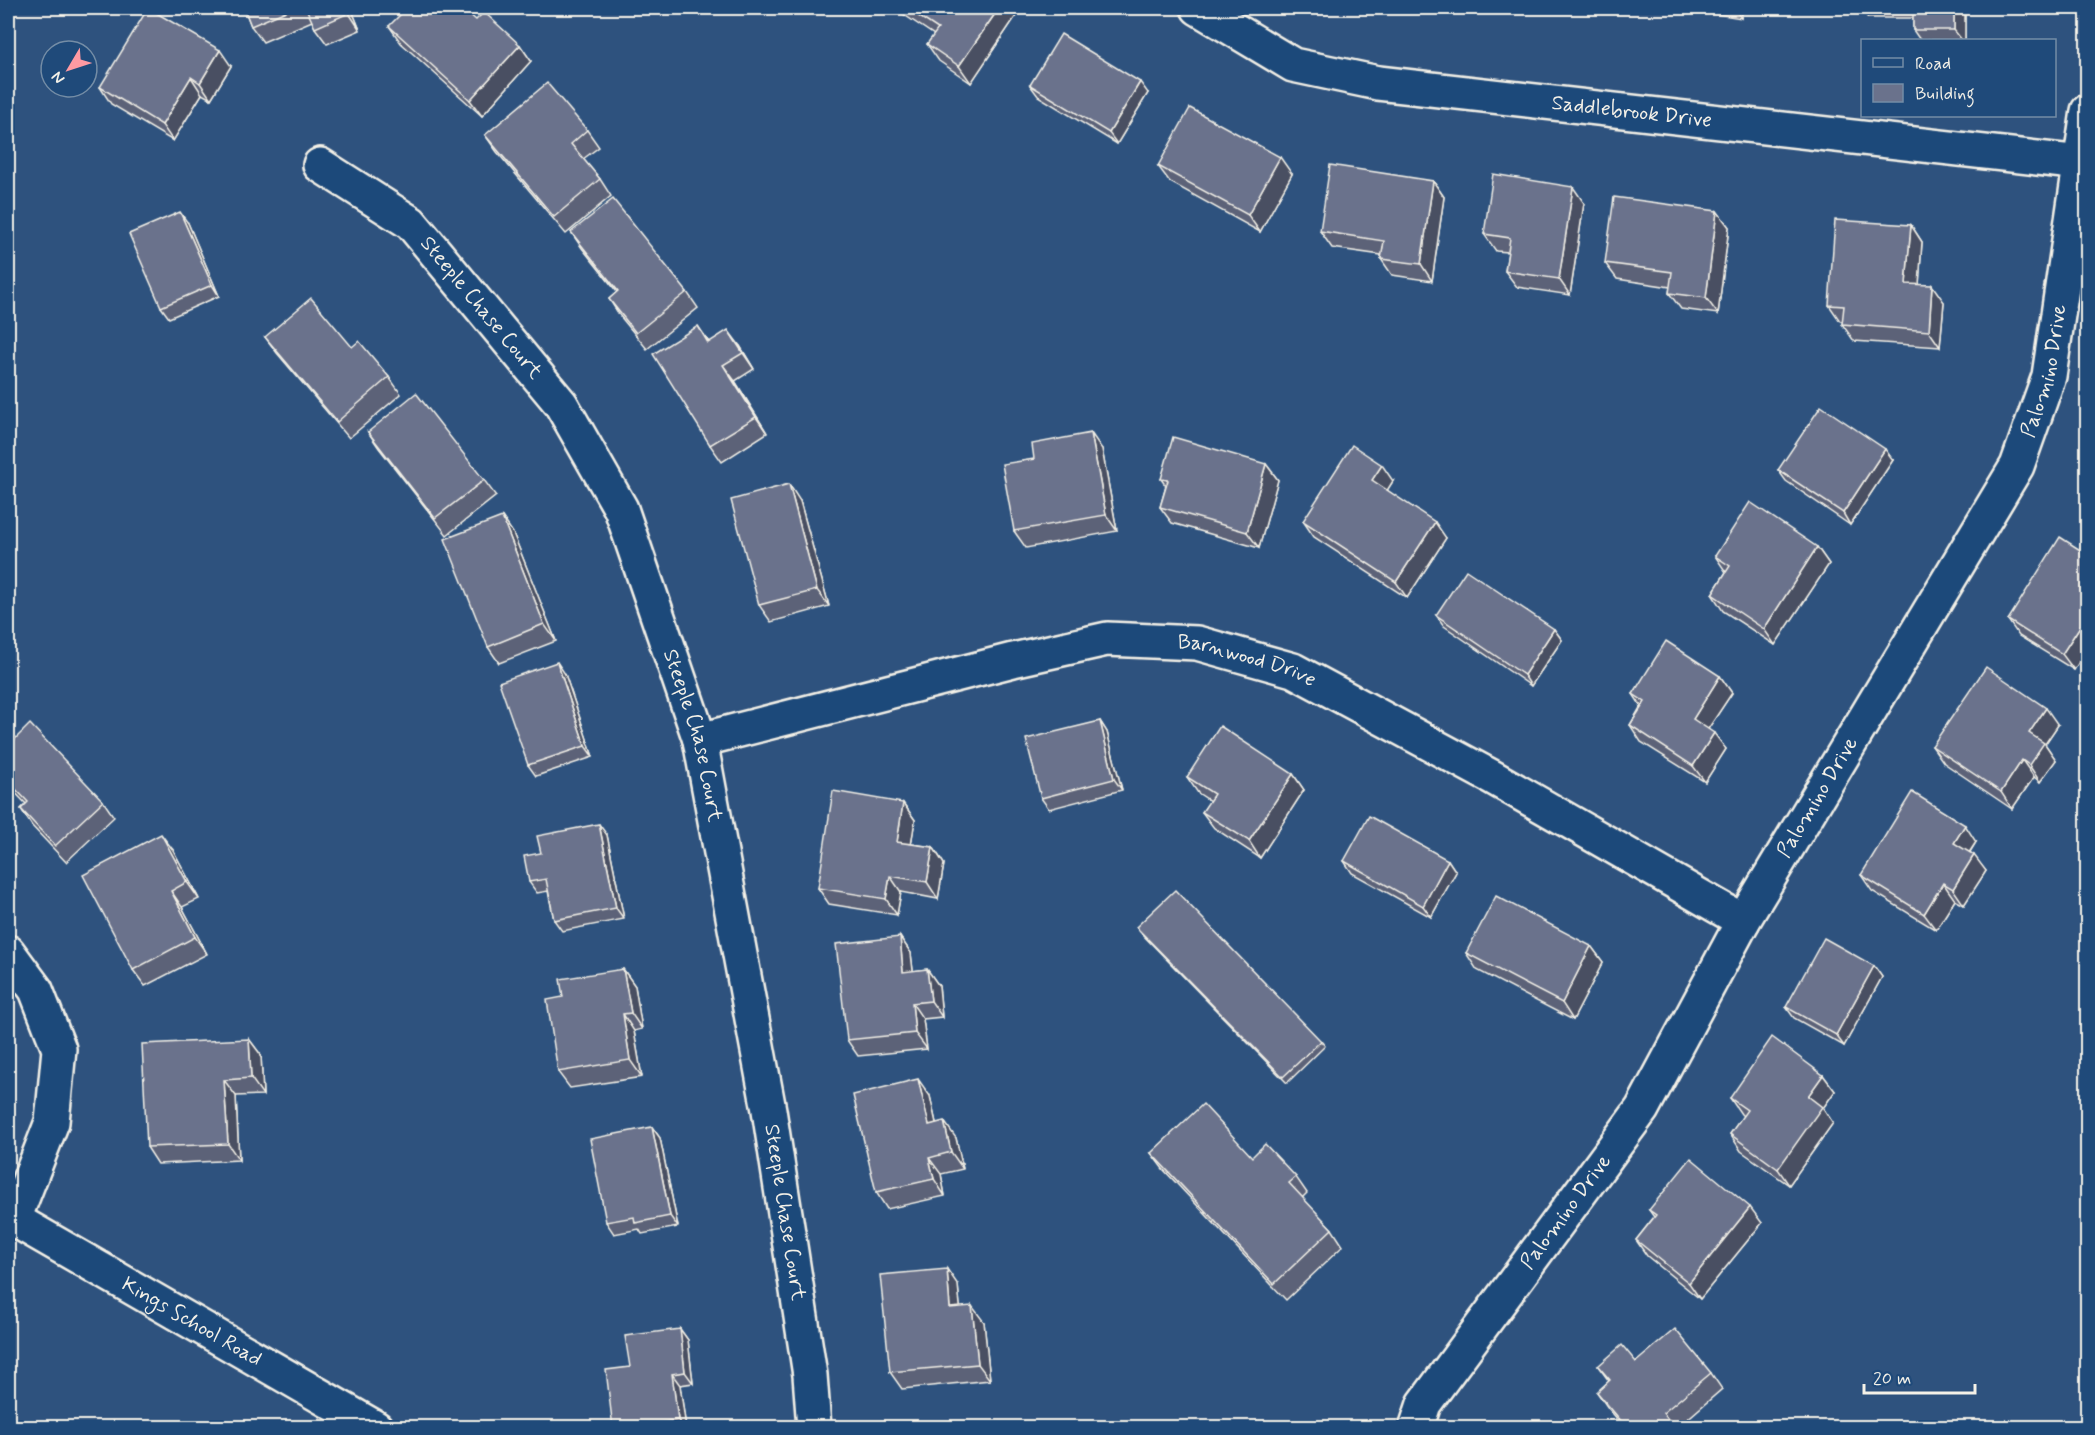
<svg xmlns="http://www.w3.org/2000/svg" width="2095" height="1435" font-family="Mynerve,sans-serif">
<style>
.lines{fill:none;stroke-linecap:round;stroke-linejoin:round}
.street-casing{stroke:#f4f1e8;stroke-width:38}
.secondary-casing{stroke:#f4f1e8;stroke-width:38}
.street{stroke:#1f4a7a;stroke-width:33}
.secondary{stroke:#1f4a7a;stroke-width:33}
.wall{fill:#5b6278;stroke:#f4f1e8;stroke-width:1.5}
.shaded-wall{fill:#4a5062;stroke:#f4f1e8;stroke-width:1.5}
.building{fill:#6a728c;stroke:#f4f1e8;stroke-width:1.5}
.labels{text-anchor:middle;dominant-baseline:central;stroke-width:4.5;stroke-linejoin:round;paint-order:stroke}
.street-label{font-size:21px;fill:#f4f1e8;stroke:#1f4a7a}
</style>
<rect width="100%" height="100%" fill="#2e527e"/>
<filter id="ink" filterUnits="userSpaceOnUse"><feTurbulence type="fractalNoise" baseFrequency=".0167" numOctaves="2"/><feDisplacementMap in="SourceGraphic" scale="12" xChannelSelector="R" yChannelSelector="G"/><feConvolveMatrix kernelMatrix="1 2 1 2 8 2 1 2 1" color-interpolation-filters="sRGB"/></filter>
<g filter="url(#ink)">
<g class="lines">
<g class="street-casing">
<g id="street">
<path id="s1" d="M 1198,8 L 1293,65 L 1378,83 L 2081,163"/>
<path id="s2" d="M 320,165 L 411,223 L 561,404 L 621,509 L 700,740 L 769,1110 L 810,1375 L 814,1428"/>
<path id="s3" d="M 700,740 L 1013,660 L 1107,639 L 1197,643 L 1293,670 L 1492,777 L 1743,921"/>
<polyline points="8,952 36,990 59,1049 52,1122 14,1219"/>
<path id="s4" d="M 1416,1428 L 1424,1404 L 1642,1109 L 1743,921 L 2017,466 L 2049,376 L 2088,111"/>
</g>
</g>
<g class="secondary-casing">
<g id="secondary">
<path id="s5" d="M 8,1216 L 376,1428"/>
</g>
</g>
<use href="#street" class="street"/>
<use href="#secondary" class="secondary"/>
</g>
<g class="wall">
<polygon points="244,8 351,8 360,30 327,44 315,28 312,21 263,42 251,26"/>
<polygon points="894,8 1014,8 1018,13 971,83 939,61 927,44 934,35"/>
<polygon points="1679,8 1743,8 1741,18"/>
<polygon points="1860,8 1965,8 1965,40 1920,40 1913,30 1913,18 1868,18"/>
<polygon points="476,20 520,45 531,61 482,116 401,43 389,26"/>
<polygon points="231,66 211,99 202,94 173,141 111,104 100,87"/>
<polygon points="1030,85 1148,93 1117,144 1038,96"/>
<polygon points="587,130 599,147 583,159 600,179 611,196 566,234 497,152 485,135"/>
<polygon points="1158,166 1292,174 1260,232 1170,182"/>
<polygon points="1433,181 1444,197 1432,281 1392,275 1381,259 1381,255 1332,248 1320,231"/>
<polygon points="1584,203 1570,295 1517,287 1505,271 1508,252 1496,251 1484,234"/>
<polygon points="1717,211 1729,227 1718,314 1681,309 1669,293 1670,287 1617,279 1605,263"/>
<polygon points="188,223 219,296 169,318 161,307"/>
<polygon points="1911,225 1922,242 1919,284 1944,302 1940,347 1854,341 1842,324 1843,321 1840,321 1829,305"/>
<polygon points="571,232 687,292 698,308 647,349 620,316 609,299 617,292 582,248"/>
<polygon points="698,326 709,342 740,346 754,369 735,381 767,433 722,462 710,445"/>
<polygon points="265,337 352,347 389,377 401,394 349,438 277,353"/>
<polygon points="368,432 484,480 496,496 447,535 379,448"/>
<polygon points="1102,449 1117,531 1026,548 1014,531 1034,459"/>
<polygon points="1893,460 1850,525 1786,481 1778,470"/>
<polygon points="1266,464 1278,480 1259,548 1172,523 1160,507 1166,486 1161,479"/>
<polygon points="1393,481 1387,490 1446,538 1407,598 1314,537 1303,521"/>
<polygon points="800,501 829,606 771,622 759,605"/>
<polygon points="502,517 513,533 556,641 499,663 488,647"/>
<polygon points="1817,547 1829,564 1775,645 1723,611 1712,594 1726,572 1715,556"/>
<polygon points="2088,555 2088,648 2074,670 2019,636 2008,620"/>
<polygon points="1436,615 1554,629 1562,640 1531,686 1444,626"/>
<polygon points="565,674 593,757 536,776 528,765"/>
<polygon points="1720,676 1732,693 1708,729 1726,749 1705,782 1641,742 1630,725 1641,706 1633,694"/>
<polygon points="1100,721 1107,732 1122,790 1049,809 1041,798"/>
<polygon points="8,725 11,730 8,733"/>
<polygon points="2058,725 2045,744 2056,760 2040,782 2034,777 2012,809 1944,763 1932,746"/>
<polygon points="8,746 103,801 114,817 66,862 32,826 21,809 26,804 8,785"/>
<polygon points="1293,774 1304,790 1260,858 1214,828 1202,812 1210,801 1198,793 1187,777"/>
<polygon points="903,803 915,820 911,844 933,847 944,864 938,899 901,892 897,915 829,904 818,888"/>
<polygon points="607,835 624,919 562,931 554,920 548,891 537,893 529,882 541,853"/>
<polygon points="1976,842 1970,852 1986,871 1964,905 1955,900 1936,930 1872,891 1861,875"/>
<polygon points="173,850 199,899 182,907 207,954 145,986 133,970"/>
<polygon points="1448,860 1456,872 1431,917 1352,873 1344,861"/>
<polygon points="1136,927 1321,1041 1325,1046 1287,1083 1140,932"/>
<polygon points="900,937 911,953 913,971 927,969 939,986 942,1017 923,1019 927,1049 858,1056 847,1040"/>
<polygon points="1591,946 1603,962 1573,1020 1477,970 1466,953"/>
<polygon points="1874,966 1882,977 1844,1046 1794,1018 1786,1007"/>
<polygon points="623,969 635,986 642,1029 634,1031 642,1077 570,1088 558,1072 563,997"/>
<polygon points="249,1039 261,1055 263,1095 236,1096 239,1160 158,1164 147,1147"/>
<polygon points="1823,1075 1835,1091 1823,1108 1833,1123 1789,1185 1741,1151 1730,1134 1743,1116 1741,1114 1730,1098"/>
<polygon points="930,1096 936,1123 956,1138 963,1169 941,1174 945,1196 887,1209 876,1192"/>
<polygon points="652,1127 660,1138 678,1227 642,1234 639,1229 614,1234 606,1222"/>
<polygon points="1151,1153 1252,1157 1296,1177 1307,1193 1302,1198 1332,1229 1343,1246 1286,1300 1163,1169"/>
<polygon points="1649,1210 1762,1223 1700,1299 1647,1256 1636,1240 1654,1217"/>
<polygon points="958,1285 960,1307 984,1322 990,1380 902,1389 890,1372"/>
<polygon points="680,1329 688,1340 693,1383 680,1385 686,1428 613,1428 630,1367"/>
<polygon points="1636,1362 1711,1373 1722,1389 1677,1428 1625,1428 1608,1408 1597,1392 1609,1381 1598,1366"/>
</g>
<g class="shaded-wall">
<polygon points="346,8 351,8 360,30 349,13"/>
<polygon points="999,8 1014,8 1018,13 971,83 959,66"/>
<polygon points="1734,8 1743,8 1741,18"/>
<polygon points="1954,8 1965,8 1965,40 1962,40 1954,30"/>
<polygon points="520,45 531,61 482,116 470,100"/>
<polygon points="220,50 231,66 211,99 200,83"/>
<polygon points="191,77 202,94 173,141 162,125"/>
<polygon points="1140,82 1148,93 1117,144 1109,133"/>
<polygon points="1280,157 1292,174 1260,232 1248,215"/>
<polygon points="1433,181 1444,197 1432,281 1421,264"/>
<polygon points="1573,187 1584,203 1570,295 1559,279"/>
<polygon points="1717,211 1729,227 1718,314 1706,298"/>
<polygon points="180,212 188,223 219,296 212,285"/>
<polygon points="1911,225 1922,242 1918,300 1906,284"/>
<polygon points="1932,285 1944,302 1940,347 1929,331"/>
<polygon points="728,330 740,346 754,369 743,353"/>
<polygon points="723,365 735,381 767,433 756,417"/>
<polygon points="1091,433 1102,449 1117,531 1106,515"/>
<polygon points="1885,449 1893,460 1850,525 1843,513"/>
<polygon points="1266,464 1278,480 1259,548 1247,532"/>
<polygon points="1382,465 1393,481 1383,497 1372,480"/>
<polygon points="789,484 800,501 829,606 817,590"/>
<polygon points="502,517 513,533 556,641 544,624"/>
<polygon points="1435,522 1446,538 1407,598 1396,582"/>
<polygon points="1817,547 1829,564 1775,645 1764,629"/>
<polygon points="2088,614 2088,648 2074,670 2062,654"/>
<polygon points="1554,629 1562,640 1531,686 1524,675"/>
<polygon points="557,662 565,674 593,757 585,746"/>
<polygon points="1720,676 1732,693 1704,735 1693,719"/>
<polygon points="2046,708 2058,725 2045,744 2056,760 2040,782 2029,765 2029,733"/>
<polygon points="1100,721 1107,732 1122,790 1114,779"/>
<polygon points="1714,733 1726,749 1705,782 1693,766"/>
<polygon points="2022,760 2034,777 2012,809 2001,792"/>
<polygon points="1293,774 1304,790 1260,858 1249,841"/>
<polygon points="903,803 915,820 909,858 897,842"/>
<polygon points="599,824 607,835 624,919 616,908"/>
<polygon points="1965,825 1976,842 1965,859 1954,843"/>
<polygon points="161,834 173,850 199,899 187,882"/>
<polygon points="933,847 944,864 938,899 927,882"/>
<polygon points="1974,855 1986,871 1964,905 1953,889"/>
<polygon points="1448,860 1456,872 1431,917 1423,906"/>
<polygon points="890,876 901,892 897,915 886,899"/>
<polygon points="1943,883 1955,900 1936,930 1924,914"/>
<polygon points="171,891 182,907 207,954 195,937"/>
<polygon points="900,937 911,953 915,988 903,972"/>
<polygon points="1591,946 1603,962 1573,1020 1562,1003"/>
<polygon points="1874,966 1882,977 1844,1046 1836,1035"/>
<polygon points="623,969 635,986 642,1029 631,1013"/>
<polygon points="927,969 939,986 942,1017 931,1001"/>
<polygon points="912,1003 923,1019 927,1049 915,1033"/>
<polygon points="623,1014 634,1031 642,1077 630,1060"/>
<polygon points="249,1039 261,1055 263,1095 251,1078"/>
<polygon points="1823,1075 1835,1091 1823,1108 1833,1123 1789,1185 1778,1169 1808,1096"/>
<polygon points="918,1079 930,1096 940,1141 929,1125"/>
<polygon points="224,1080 236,1096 239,1160 228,1144"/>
<polygon points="944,1121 956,1138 963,1169 951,1152"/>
<polygon points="652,1127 660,1138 678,1227 670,1216"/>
<polygon points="929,1158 941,1174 945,1196 934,1179"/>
<polygon points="1750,1207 1762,1223 1700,1299 1689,1283"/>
<polygon points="947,1269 958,1285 962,1325 950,1308"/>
<polygon points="972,1306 984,1322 990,1380 978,1364"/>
<polygon points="680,1329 688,1340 693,1383 685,1372"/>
<polygon points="672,1374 680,1385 686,1428 683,1428 678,1420"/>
</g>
<g class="building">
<polygon points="148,8 220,50 200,83 191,77 162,125 100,87"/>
<polygon points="244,8 293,8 251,26"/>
<polygon points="306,8 346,8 349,13 315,28"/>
<polygon points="407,8 462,8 476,20 484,12 520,45 470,100 389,26"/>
<polygon points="906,8 999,8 959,66 927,44 938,29"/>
<rect x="1913" y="8" width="41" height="22"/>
<polygon points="1061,34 1140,82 1109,133 1030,85"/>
<polygon points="547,83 587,130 571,144 600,179 554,217 485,135"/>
<polygon points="1190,108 1280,157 1248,215 1158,166"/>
<polygon points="1330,165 1433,181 1421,264 1381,259 1384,241 1320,231"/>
<polygon points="1493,174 1573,187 1559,279 1505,271 1510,238 1484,234"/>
<polygon points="1614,197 1717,211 1706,298 1669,293 1672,272 1605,263"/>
<polygon points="613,199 687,292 636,333 609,299 618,291 571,232"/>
<polygon points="180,212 212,285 161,307 129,234"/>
<polygon points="1835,220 1911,225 1906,284 1932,285 1929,331 1842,324 1844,306 1829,305"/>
<polygon points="311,298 352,347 359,341 389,377 337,422 265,337"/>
<polygon points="698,326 708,343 728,330 743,353 723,365 756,417 710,445 653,354"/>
<polygon points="416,393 484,480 435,518 368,432"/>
<polygon points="1821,406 1885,449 1843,513 1778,470"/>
<polygon points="1091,433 1106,515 1014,531 1002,464 1034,459 1032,444"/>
<polygon points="1173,437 1266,464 1247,532 1160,507 1168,480 1161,479"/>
<polygon points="1352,445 1382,465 1372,480 1435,522 1396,582 1303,521"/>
<polygon points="789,484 817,590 759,605 731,500"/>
<polygon points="1750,502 1817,547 1764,629 1712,594 1730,566 1715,556"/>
<polygon points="502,517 544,624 488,647 445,539"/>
<polygon points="2060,537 2088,555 2088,614 2062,654 2008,620"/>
<polygon points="1466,570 1554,629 1524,675 1436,615"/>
<polygon points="1666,641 1720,676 1693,719 1714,733 1693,766 1630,725 1645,702 1633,694"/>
<polygon points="557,662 585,746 528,765 499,682"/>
<polygon points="1986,667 2046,708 2029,733 2044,743 2029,765 2022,760 2001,792 1932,746"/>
<polygon points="1100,721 1114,779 1041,798 1026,739"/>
<polygon points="30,724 103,801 55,846 21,809 28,802 8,781 8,746"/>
<polygon points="1220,726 1293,774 1249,841 1202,812 1214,794 1187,777"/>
<polygon points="833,791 903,803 897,842 933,847 927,882 890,876 886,899 818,888"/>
<polygon points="1912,792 1965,825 1954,843 1974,855 1953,889 1943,883 1924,914 1861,875"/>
<polygon points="1369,816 1448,860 1423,906 1344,861"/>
<polygon points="599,824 616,908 554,920 546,879 529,882 524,856 541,853 537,836"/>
<polygon points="161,834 187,882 171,891 195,937 133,970 83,875"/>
<polygon points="1175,890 1321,1041 1283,1077 1136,927"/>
<polygon points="1496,896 1591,946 1562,1003 1466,953"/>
<polygon points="900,937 903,972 927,969 931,1001 912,1003 915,1033 847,1040 836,944"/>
<polygon points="1824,938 1874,966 1836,1035 1786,1007"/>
<polygon points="623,969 631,1013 623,1014 630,1060 558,1072 547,1000 563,997 560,979"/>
<polygon points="1772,1037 1823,1075 1808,1096 1822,1107 1778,1169 1730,1134 1747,1110 1730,1098"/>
<polygon points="249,1039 251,1078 224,1080 228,1144 147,1147 142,1044"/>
<polygon points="918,1079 929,1125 944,1121 951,1152 929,1158 934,1179 876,1192 853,1095"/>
<polygon points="1203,1104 1252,1157 1265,1144 1296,1177 1289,1183 1332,1229 1274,1284 1151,1153"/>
<polygon points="652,1127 670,1216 635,1223 634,1217 606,1222 590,1139"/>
<polygon points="1691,1158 1750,1207 1689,1283 1636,1240 1656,1215 1649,1210"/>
<polygon points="947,1269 950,1308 972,1306 978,1364 890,1372 880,1275"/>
<polygon points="680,1329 685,1372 672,1374 678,1420 621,1428 613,1428 606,1370 630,1367 625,1336"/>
<polygon points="1675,1329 1711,1373 1663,1413 1675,1428 1627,1428 1597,1392 1610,1380 1598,1366 1622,1345 1636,1362"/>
</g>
</g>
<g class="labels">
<g class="street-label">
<text stroke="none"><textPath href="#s1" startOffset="453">Saddlebrook Drive</textPath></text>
<text stroke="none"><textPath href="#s2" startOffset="218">Steeple Chase Court</textPath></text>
<text stroke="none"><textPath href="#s4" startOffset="1236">Palomino Drive</textPath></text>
<text stroke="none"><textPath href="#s3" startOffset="562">Barnwood Drive</textPath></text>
<text stroke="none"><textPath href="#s2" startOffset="702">Steeple Chase Court</textPath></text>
<text stroke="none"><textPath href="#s4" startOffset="750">Palomino Drive</textPath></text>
<text stroke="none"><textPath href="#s4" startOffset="264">Palomino Drive</textPath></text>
<text stroke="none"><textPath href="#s2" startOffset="1188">Steeple Chase Court</textPath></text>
<text stroke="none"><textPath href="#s5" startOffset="212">Kings School Road</textPath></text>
</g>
</g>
<rect width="2095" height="1435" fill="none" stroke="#1f4a7a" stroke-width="30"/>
<rect x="15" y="15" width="2065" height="1405" fill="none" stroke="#f4f1e8" stroke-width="2" filter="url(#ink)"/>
<rect x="1861" y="39" width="195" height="78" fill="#1f4a7a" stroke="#748da6" stroke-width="1.5"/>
<rect x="1873" y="58" width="30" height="9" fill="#1f4a7a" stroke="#748da6" stroke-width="1.5"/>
<text x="1915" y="69" font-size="18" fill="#f4f1e8">Road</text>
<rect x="1873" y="84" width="30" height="18" fill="#6a728c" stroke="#748da6" stroke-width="1.5"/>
<text x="1915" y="99" font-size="18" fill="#f4f1e8">Building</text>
<g transform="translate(69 69) rotate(231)"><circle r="28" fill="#1f4a7a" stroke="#748da6" stroke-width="1.5"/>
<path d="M0-4.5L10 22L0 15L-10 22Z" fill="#ff9aa2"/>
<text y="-9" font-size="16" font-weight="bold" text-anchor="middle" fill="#f4f1e8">N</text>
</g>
<path d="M1864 1384v9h111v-9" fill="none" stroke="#f4f1e8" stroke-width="3"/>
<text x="1873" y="1384" font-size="18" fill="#f4f1e8" stroke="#1f4a7a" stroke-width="4.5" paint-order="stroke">20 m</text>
</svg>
